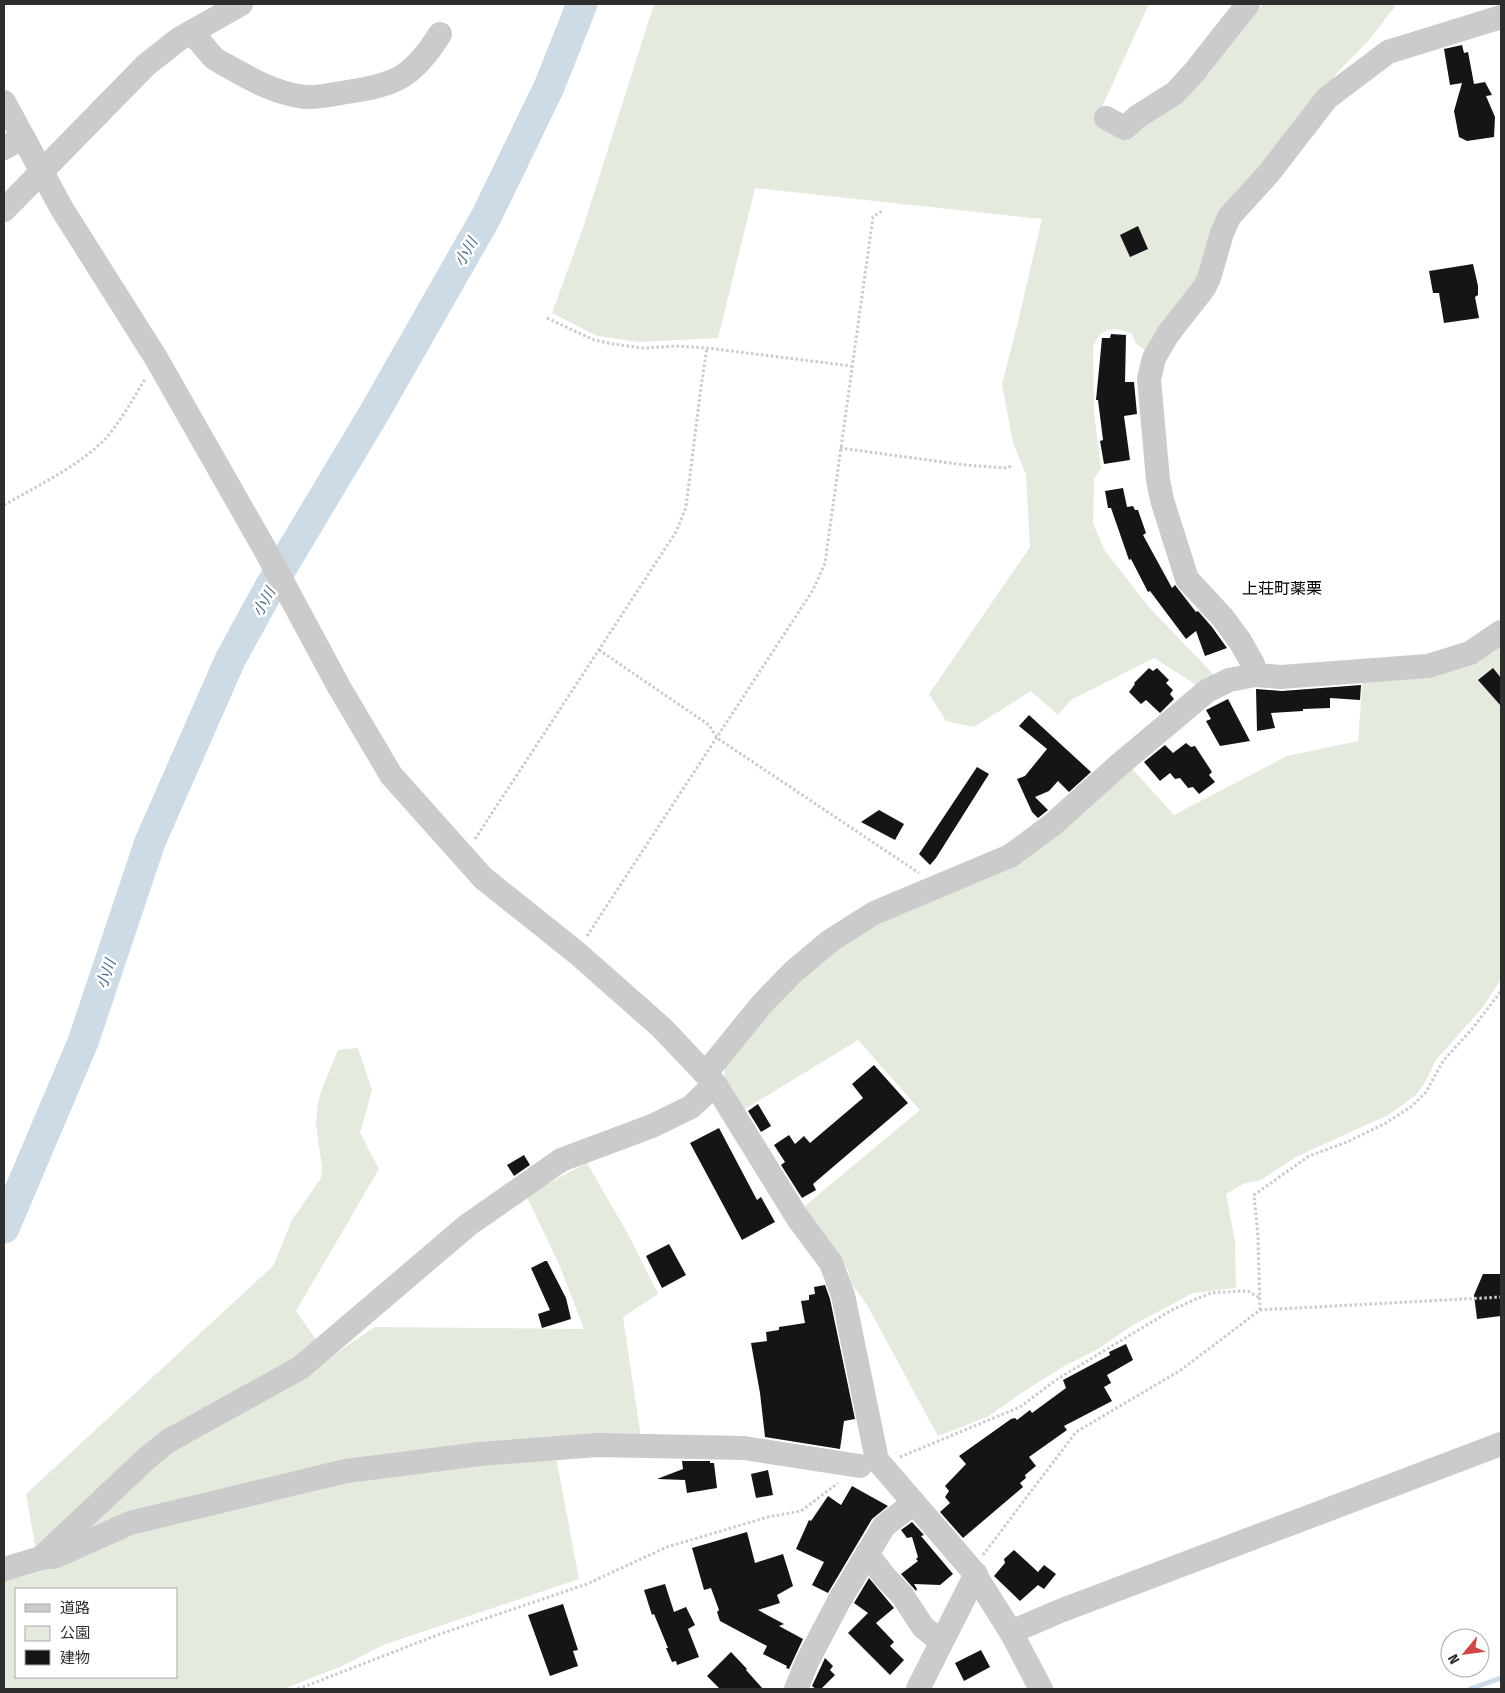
<svg xmlns="http://www.w3.org/2000/svg" width="1505" height="1693" font-family="'Fira Sans Condensed','Noto Sans JP',sans-serif">
<style>
.green{fill:#e4eade;fill-rule:evenodd}
.lines{fill:none;stroke-linecap:round;stroke-linejoin:round}
.stream{stroke:#cddbe7;stroke-width:5}
.river{stroke:#cddbe7;stroke-width:31}
.building{fill:#151515}
.path{stroke:#cbcbcb;stroke-width:3;stroke-dasharray:2.5 2.5;stroke-linecap:butt}
.minor{stroke:#cbcbcb;stroke-width:24}
.labels{text-anchor:middle;dominant-baseline:central;stroke-width:5;stroke-linejoin:round;paint-order:stroke}
.water-label{font-size:15px;font-style:italic;fill:#476986;stroke:#fff}
.quarter-label{font-size:16px;fill:#000;stroke:#fff}
</style>
<rect width="100%" height="100%" fill="#fff"/>
<g class="green">
<path d="M 654,4 L 1149,4 L 1096,120 L 1127,140 L 1152,112 L 1185,93 L 1208,75 L 1263,4 L 1397,4 L 1369,40 L 1337,73 L 1326,88 L 1222,218 L 1203,280 L 1147,351 L 1136,344 L 1132,334 C 1115,326 1100,327 1093,347 L 1094,413 L 1101,468 L 1094,479 L 1093,523 L 1105,551 L 1148,606 L 1214,675 L 1198,686 L 1154,658 L 1071,700 L 1058,715 L 1031,691 L 974,727 L 946,721 L 929,694 L 1030,547 L 1026,474 L 1013,443 L 1002,384 L 1017,326 L 1042,219 L 755,188 L 718,338 L 639,342 L 597,336 L 552,313 L 583,228 Z"/>
<polygon points="1501,639 1501,979 1483,1007 1436,1060 1424,1084 1415,1096 1388,1115 1296,1157 1261,1180 1243,1184 1226,1194 1235,1241 1236,1288 1193,1293 1133,1325 1098,1349 1061,1368 1023,1392 987,1417 938,1436 867,1305 852,1284 848,1270 841,1258 801,1209 920,1110 858,1040 742,1111 725,1077 725,1059 815,961 936,891 1128,764 1174,815 1287,756 1358,741 1363,676"/>
<path d="M 358,1048 L 372,1090 L 360,1133 L 379,1169 L 296,1311 L 329,1358 L 375,1327 L 584,1329 L 558,1262 L 526,1195 L 587,1163 L 629,1236 L 658,1294 L 623,1317 L 642,1445 L 554,1447 L 579,1579 L 383,1645 L 342,1666 L 284,1689 L 4,1689 L 4,1581 L 39,1568 L 26,1494 L 273,1266 L 292,1220 L 321,1178 L 322,1167 L 316,1125 L 318,1102 L 323,1086 L 338,1050 ZM 16,1589 L 176,1589 L 176,1677 L 16,1677 Z"/>
</g>
<g class="lines">
<polyline class="stream" points="1470,1689 1501,1678"/>
<polyline class="river" points="4,1228 83,1042 150,842 230,660 270,587 373,415 486,217 549,87 582,4"/>
</g>
<g class="building">
<polygon points="1462,45 1464,53 1468,52 1474,84 1485,82 1492,95 1486,96 1495,117 1494,137 1467,141 1459,137 1454,111 1462,83 1450,85 1444,49"/>
<polygon points="1138,226 1148,249 1130,257 1120,235"/>
<polygon points="1473,264 1478,286 1478,295 1475,297 1479,318 1444,323 1439,293 1433,293 1429,271"/>
<polygon points="1111,334 1126,335 1125,382 1134,382 1137,414 1124,416 1130,460 1104,464 1100,441 1103,440 1098,400 1096,400 1102,338 1110,338"/>
<polygon points="1123,488 1127,507 1133,506 1135,510 1138,510 1146,533 1143,535 1172,588 1175,585 1196,612 1198,611 1212,627 1227,648 1205,656 1196,631 1186,639 1150,591 1148,592 1131,559 1129,560 1111,508 1108,508 1105,491"/>
<polygon points="1149,668 1153,671 1157,668 1169,680 1166,683 1173,690 1170,694 1174,699 1160,713 1146,700 1141,704 1129,692 1135,684 1134,683"/>
<polygon points="1493,668 1501,678 1501,706 1478,680"/>
<polygon points="1361,685 1360,700 1330,698 1330,708 1303,709 1303,711 1271,713 1275,728 1257,731 1256,689 1282,691"/>
<polygon points="1228,699 1250,741 1220,746 1206,721 1211,719 1206,710"/>
<polygon points="1029,715 1091,772 1069,792 1058,781 1049,791 1035,797 1048,810 1038,818 1032,812 1017,779 1025,776 1047,749 1019,726"/>
<polygon points="1186,743 1191,747 1195,746 1212,772 1209,775 1215,782 1199,794 1193,787 1188,788 1180,778 1175,779 1170,773 1160,781 1144,762 1165,745 1173,753"/>
<polygon points="977,767 989,774 936,858 930,865 919,854"/>
<polygon points="879,810 904,824 895,840 861,822"/>
<polygon points="874,1065 908,1103 813,1184 816,1190 802,1198 781,1165 785,1162 774,1145 789,1135 795,1144 804,1136 810,1143 863,1098 852,1084"/>
<polygon points="758,1104 771,1126 761,1132 748,1111"/>
<polygon points="719,1128 757,1200 761,1197 775,1222 742,1240 690,1143"/>
<polygon points="524,1155 530,1165 514,1176 507,1165"/>
<polygon points="669,1244 686,1275 662,1288 646,1256"/>
<polygon points="545,1261 547,1261 566,1298 571,1319 542,1328 538,1314 550,1310 531,1268"/>
<polygon points="1483,1274 1501,1274 1501,1316 1477,1319 1474,1295"/>
<polygon points="825,1285 830,1299 855,1419 844,1421 840,1449 765,1437 760,1393 751,1343 767,1341 766,1332 779,1330 779,1327 805,1323 801,1301 809,1300 809,1295 815,1294 814,1287"/>
<polygon points="1126,1344 1133,1360 1107,1375 1111,1383 1104,1387 1112,1401 1064,1426 1067,1430 1029,1457 1036,1466 1025,1475 1026,1478 1020,1483 1023,1487 963,1538 940,1512 950,1503 945,1497 949,1491 945,1486 966,1464 959,1456 1011,1419 1015,1418 1017,1420 1030,1410 1032,1413 1066,1388 1063,1380 1110,1355 1109,1352"/>
<polygon points="682,1461 710,1461 710,1463 714,1463 717,1488 687,1493 685,1480 657,1479 683,1469"/>
<polygon points="768,1470 773,1495 756,1498 751,1474"/>
<polygon points="852,1486 888,1506 872,1519 828,1593 812,1585 824,1562 796,1549 809,1520 811,1521 828,1496 841,1505"/>
<polygon points="912,1522 924,1535 921,1536 953,1574 940,1585 914,1584 917,1589 916,1591 901,1574 918,1561 916,1559 918,1557 912,1537 907,1538 901,1530"/>
<polygon points="747,1532 755,1563 783,1554 793,1586 777,1595 780,1603 758,1610 784,1624 779,1626 803,1639 789,1669 786,1668 787,1666 763,1654 767,1646 720,1621 717,1612 719,1610 711,1588 704,1590 692,1548"/>
<polygon points="1014,1550 1038,1572 1044,1565 1056,1574 1044,1589 1038,1585 1020,1601 994,1576 1005,1563 1004,1559"/>
<polygon points="869,1578 894,1608 876,1623 894,1642 890,1646 904,1660 890,1675 848,1633 868,1613 854,1603"/>
<polygon points="665,1584 674,1612 686,1607 695,1625 688,1629 699,1657 677,1665 676,1661 672,1662 666,1648 668,1648 654,1614 652,1615 644,1590"/>
<polygon points="563,1604 578,1650 573,1651 578,1666 550,1676 528,1615"/>
<polygon points="981,1650 990,1667 964,1681 955,1663"/>
<polygon points="731,1652 747,1669 746,1670 763,1689 720,1689 707,1676"/>
<polygon points="825,1658 833,1666 830,1670 835,1675 821,1689 816,1689 812,1686"/>
</g>
<g class="lines">
<g class="path">
<polyline points="547,318 594,340 613,344 643,348 676,346 707,348 851,366"/>
<polyline points="840,448 965,465 1007,468 1013,465"/>
<path d="M 4,505 C 37,486 81,465 107,437 C 122,419 133,399 145,379"/>
<polyline points="599,650 709,725 717,738 919,873"/>
<polyline points="475,839 676,532 686,507 701,387 707,348"/>
<polyline points="587,936 813,590 825,563 873,217 883,210"/>
<polyline points="1260,1310 1258,1236 1254,1195 1309,1156 1347,1142 1386,1123 1412,1106 1426,1092 1443,1061 1473,1028 1501,991"/>
<polyline points="900,1457 1020,1407 1056,1380 1097,1355 1170,1311 1196,1299 1211,1293 1240,1291 1248,1291 1260,1298"/>
<polyline points="983,1555 1076,1432 1181,1370 1260,1310 1501,1297"/>
<polyline points="298,1689 440,1634 587,1584 667,1547 768,1517 801,1511 838,1483"/>
</g>
<g class="minor">
<path d="M 192,32 C 199,40 206,50 214,58 C 219,62 226,65 231,68 C 254,81 278,94 305,97 C 320,98 334,94 347,92 C 396,85 413,77 440,34"/>
<polyline points="4,102 62,209 156,358 267,553 339,687 391,775 483,878 577,953 662,1028 715,1084 797,1217 831,1263 843,1295 877,1460 972,1570 1011,1632 1041,1689"/>
<polyline points="1106,118 1125,128 1137,117 1175,93 1196,70 1248,4"/>
<polyline points="4,148 23,137"/>
<polyline points="4,210 146,65 179,39 241,4"/>
<polyline points="1255,675 1253,664 1240,641 1223,618 1187,579 1162,500 1158,480 1149,379 1154,358 1168,334 1204,288 1209,278 1222,233 1229,217 1269,173 1327,98 1388,52 1501,17"/>
<polyline points="706,1073 762,1004 793,972 830,941 874,913 1010,856 1052,825 1119,765 1207,691 1229,680 1255,675 1281,677 1428,666 1470,653 1501,632"/>
<polyline points="867,1554 885,1577 902,1595 923,1627 934,1636"/>
<polyline points="48,1557 54,1557 130,1523 346,1471 480,1454 597,1445 744,1448 860,1466"/>
<polyline points="4,1569 41,1558 147,1458 168,1441 300,1368 468,1225 561,1160 652,1126 691,1107 715,1084"/>
<polyline points="1011,1632 1060,1611 1501,1444"/>
<polyline points="796,1689 807,1662 839,1601 884,1526 914,1503"/>
<polyline points="918,1689 976,1574"/>
</g>
</g>
<g class="labels">
<g class="water-label">
<text transform="translate(466 252) rotate(-60)">小川</text>
<text transform="translate(264 602) rotate(-60)">小川</text>
<text transform="translate(106 974) rotate(-71)">小川</text>
</g>
<g class="quarter-label">
<text x="1282" y="588">上荘町薬栗</text>
</g>
</g>
<rect width="1505" height="1693" fill="none" stroke="#2e2e2e" stroke-width="10"/>
<rect x="15" y="1588" width="162" height="90" fill="#ffffff" stroke="#ababab"/>
<rect x="25" y="1604" width="25" height="8" fill="#cbcbcb" stroke="#ababab"/>
<text x="60" y="1613" font-size="15" fill="#2e2e2e">道路</text>
<rect x="25" y="1626" width="25" height="15" fill="#e4eade" stroke="#ababab"/>
<text x="60" y="1638" font-size="15" fill="#2e2e2e">公園</text>
<rect x="25" y="1650" width="25" height="15" fill="#151515" stroke="#ababab"/>
<text x="60" y="1663" font-size="15" fill="#2e2e2e">建物</text>
<g transform="translate(1465 1653) rotate(241)"><circle r="24" fill="#ffffff" stroke="#ababab"/>
<path d="M0-4L9 19L0 12L-9 19Z" fill="#cf4748"/>
<text y="-8" font-size="14" font-weight="bold" text-anchor="middle" fill="#2e2e2e">N</text>
</g>
</svg>
